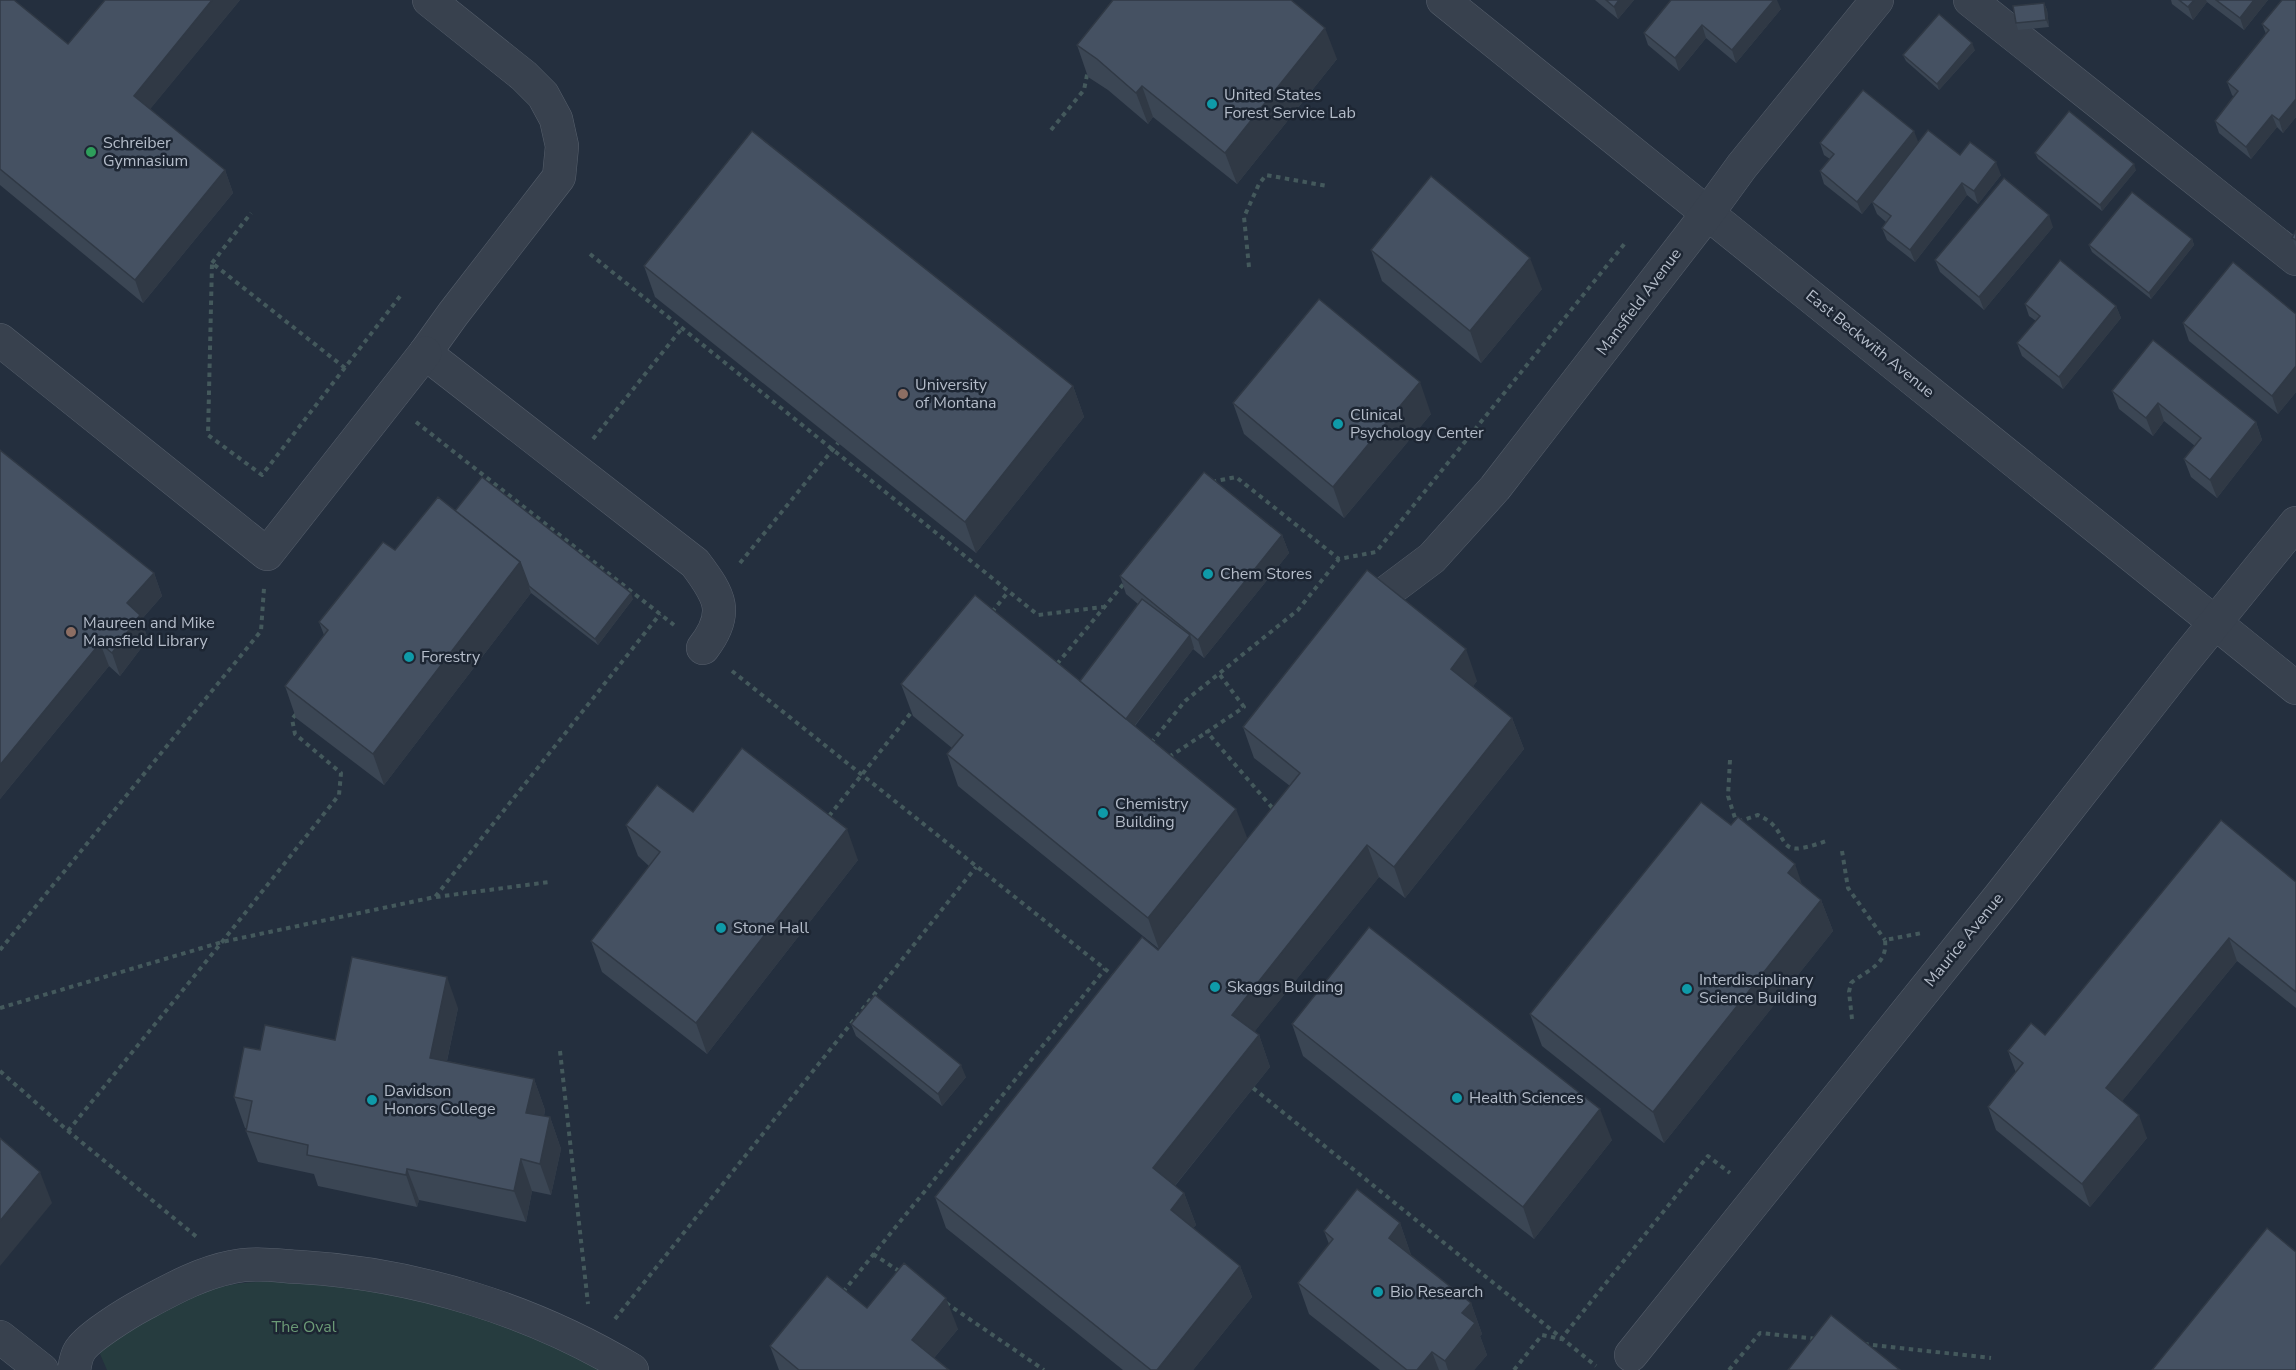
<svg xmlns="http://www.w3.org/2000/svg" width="2296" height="1370" font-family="'Nunito Sans',sans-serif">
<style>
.green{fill:#263c3f}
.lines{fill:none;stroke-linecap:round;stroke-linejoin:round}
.minor-casing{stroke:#565f6c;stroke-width:34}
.path{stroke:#44595c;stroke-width:4;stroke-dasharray:4.5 4.5;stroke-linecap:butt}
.minor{stroke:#38414e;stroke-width:33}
.wall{fill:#3b4654}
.shaded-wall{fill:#303945}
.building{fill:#455162;stroke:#303945;stroke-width:1.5}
.culture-dot{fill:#0f9aa8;stroke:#1d2633;stroke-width:2}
.leisure-dot{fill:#2e9e5b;stroke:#1d2633;stroke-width:2}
.education-dot{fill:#8d6e63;stroke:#1d2633;stroke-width:2}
.labels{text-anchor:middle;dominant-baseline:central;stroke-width:5;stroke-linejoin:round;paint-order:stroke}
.poi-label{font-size:16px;fill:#b4bcc9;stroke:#1d2633;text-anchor:start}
.street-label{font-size:16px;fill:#b4bcc9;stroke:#1d2633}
.park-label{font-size:16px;fill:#6b9a76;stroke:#1d2633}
</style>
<rect width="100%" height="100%" fill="#242f3e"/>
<path class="green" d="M 307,1281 C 377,1291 448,1301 513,1327 C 543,1339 572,1356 600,1370 L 107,1370 L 100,1354 L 103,1347 C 135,1327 167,1307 201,1293 C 234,1280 272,1281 307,1281 Z"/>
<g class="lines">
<g class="minor-casing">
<g id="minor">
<path d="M 429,0 L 524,76 L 543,95 L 556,119 L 562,146 L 559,177 L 453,314 L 425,353 L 695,563 C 720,596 730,613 703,648"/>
<polyline points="1443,0 2296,688"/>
<polyline points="1970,0 2296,259"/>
<polyline points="0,340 267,554 425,353"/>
<polyline points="1388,591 1432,558 1495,488 1707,214 1742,166 1877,0"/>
<polyline points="0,1337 42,1370"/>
<polyline points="1631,1355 2000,896 2183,662 2296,523"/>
<path d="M 74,1370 C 75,1365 76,1357 79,1352 C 86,1338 129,1312 144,1304 C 172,1289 201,1273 232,1267 C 254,1262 279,1266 300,1267 C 417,1274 532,1310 632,1370"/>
</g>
</g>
<g class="path">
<polyline points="1051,130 1084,90 1088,70"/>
<polyline points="590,254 1038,615 1103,607"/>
<polyline points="212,263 251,213"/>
<polyline points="1249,267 1244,217 1259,184 1266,175 1327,186"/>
<polyline points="345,368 212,263 208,435 262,475 401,295"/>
<polyline points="416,422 674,625"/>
<polyline points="593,439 683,327"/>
<polyline points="1213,484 1216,481 1236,477 1339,559"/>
<polyline points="740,563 838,443"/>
<polyline points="992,612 1008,592"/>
<polyline points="1057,664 1126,581"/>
<polyline points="732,671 1115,977"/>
<polyline points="1220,675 1244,707 1207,732 1275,811"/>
<polyline points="1151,743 1185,701 1298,610 1339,559 1376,552 1626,242"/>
<polyline points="1169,757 1207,732"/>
<path d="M 1730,760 L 1728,796 L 1735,818 L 1740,821 L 1758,815 C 1764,818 1770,821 1774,826 C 1783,835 1783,852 1801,848 C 1810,847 1820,843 1829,840"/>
<polyline points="829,816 914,709"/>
<polyline points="1842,851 1848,888 1885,940"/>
<polyline points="436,897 549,882"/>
<polyline points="0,950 261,631 264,588"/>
<polyline points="0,1008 222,942 435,897 660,614"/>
<path d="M 1852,1019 L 1849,992 L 1851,983 C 1867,970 1888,965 1885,940 L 1922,933"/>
<polyline points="560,1051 588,1304"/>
<polyline points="0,1071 68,1131 198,1238"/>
<polyline points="1253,1088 1596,1366"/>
<polyline points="68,1131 222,942 339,795 341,773 295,734 292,719 297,713"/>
<polyline points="873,1254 902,1273"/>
<polyline points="843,1292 1105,969"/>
<polyline points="946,1303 1044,1370"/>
<polyline points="615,1319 976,867"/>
<polyline points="1864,1344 1991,1358"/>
<polyline points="1514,1370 1542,1335 1561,1339 1708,1156 1730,1173"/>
<polyline points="1729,1370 1760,1333 1818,1339"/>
</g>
<use href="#minor" class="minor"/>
</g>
<g class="wall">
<polygon points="0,0 68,44 240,0 150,109 225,170 233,193 143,303 0,185"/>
<polygon points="1595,0 1634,0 1618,19"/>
<polygon points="2171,0 2268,0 2244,30 2207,2 2193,20 2172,4"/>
<polygon points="2296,0 2296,117 2283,133 2277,127 2251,159 2219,133 2215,121 2234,97 2232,95 2227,82 2266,34 2262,24"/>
<polygon points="2044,3 2047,10 2049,27 2018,30 2016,23"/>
<polygon points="1781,9 1736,63 1706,38 1679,71 1648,45 1644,33"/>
<polygon points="1077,45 1337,59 1237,184 1153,117 1148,124 1108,90 1088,77"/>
<polygon points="1975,50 1939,90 1906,61 1903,55"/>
<polygon points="1820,143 1918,143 1960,155 2001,175 1978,204 1967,195 1915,262 1887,240 1882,228 1886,222 1877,214 1872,202 1885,185 1862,214 1824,184 1820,171 1830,159 1824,155"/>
<polygon points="2035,153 2136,170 2102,211 2038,159"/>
<polygon points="2053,227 1984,310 1940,272 1935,260"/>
<polygon points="2296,230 2296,248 2292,238"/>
<polygon points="2192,239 2194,245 2151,299 2092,252 2089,245"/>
<polygon points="1371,250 1542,289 1481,363 1382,281"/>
<polygon points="644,266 1073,386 1084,417 976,553 655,297"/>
<polygon points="2025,304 2116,306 2121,318 2063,389 2022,356 2017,343 2036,321 2029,316"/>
<polygon points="2296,314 2296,392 2278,414 2189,341 2183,323"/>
<polygon points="2112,391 2256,422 2262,440 2217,498 2191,477 2184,459 2195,446 2164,421 2153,436 2119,409"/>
<polygon points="1233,403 1431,414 1344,518 1244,434"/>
<polygon points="0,450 154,573 162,596 141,620 148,639 120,676 109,666 0,799"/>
<polygon points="455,511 633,599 598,645 531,593 384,785 296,718 285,686 324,635 319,622 395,550"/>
<polygon points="1282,535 1289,553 1204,658 1193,649 1135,726 1247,839 1290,786 1254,758 1243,727 1477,681 1473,686 1512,718 1524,749 1405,898 1379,877 1254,1032 1259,1035 1270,1067 1175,1186 1184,1193 1196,1225 1193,1228 1240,1266 1252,1297 1193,1370 1123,1370 946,1228 935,1197 1159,949 958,786 947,754 952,748 913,716 901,684 1080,681 1138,604 1126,594 1120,576"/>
<polygon points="693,812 858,860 707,1054 602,972 591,941 649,866 638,856 626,825"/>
<polygon points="2296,882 2296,1008 2237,961 2122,1101 2147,1138 2090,1207 1996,1130 1988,1107 2016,1073 2008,1051 2045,1035"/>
<polygon points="1802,885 1821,900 1833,931 1664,1143 1542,1046 1530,1014"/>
<polygon points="458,1008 447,1061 534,1079 545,1110 544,1116 550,1117 561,1149 551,1195 532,1191 526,1222 419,1200 417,1207 318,1186 314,1174 258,1162 246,1131 247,1128 245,1128 234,1097 260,1050 335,1040"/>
<polygon points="851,1024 966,1077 942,1106 856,1036"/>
<polygon points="1292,1024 1612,1140 1534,1239 1303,1056"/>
<polygon points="1400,1223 1411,1255 1471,1303 1482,1334 1480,1336 1487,1355 1474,1370 1380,1370 1309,1314 1298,1283 1329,1244 1324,1231"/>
<polygon points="867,1308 958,1329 934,1358 949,1370 779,1370 770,1346"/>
</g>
<g class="shaded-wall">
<polygon points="212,0 240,0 142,119 134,96"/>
<polygon points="1619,0 1634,0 1618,19 1614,7"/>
<polygon points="1774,0 1777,0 1781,9 1736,63 1732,50"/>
<polygon points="2194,0 2206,0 2207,2 2193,20 2188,7"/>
<polygon points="2254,0 2268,0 2244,30 2240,18"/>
<polygon points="2044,3 2047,10 2049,27 2046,20"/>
<polygon points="1702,25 1706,38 1679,71 1675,58"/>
<polygon points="1325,28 1337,59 1237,184 1225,153"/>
<polygon points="1972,43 1975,50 1939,90 1937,84"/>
<polygon points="1142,86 1153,117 1148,124 1136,93"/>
<polygon points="2296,99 2296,117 2283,133 2279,120"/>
<polygon points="2272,115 2277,127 2251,159 2246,147"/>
<polygon points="1914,131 1919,144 1862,214 1857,202"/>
<polygon points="1996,162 2001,175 1978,204 1974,191"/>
<polygon points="2134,164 2136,170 2102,211 2100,205"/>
<polygon points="225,170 233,193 143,303 135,280"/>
<polygon points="1962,183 1967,195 1915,262 1910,250"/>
<polygon points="2049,215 2053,227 1984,310 1979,297"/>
<polygon points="2192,239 2194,245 2151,299 2149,293"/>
<polygon points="1530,258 1542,289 1481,363 1470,331"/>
<polygon points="2116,306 2121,318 2063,389 2059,377"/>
<polygon points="2296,366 2296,392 2278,414 2272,396"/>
<polygon points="1420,382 1431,414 1344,518 1333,487"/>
<polygon points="1073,386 1084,417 976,553 965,522"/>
<polygon points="2158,403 2164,421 2153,436 2146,418"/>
<polygon points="2256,422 2262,440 2217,498 2210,480"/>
<polygon points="1282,535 1289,553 1204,658 1198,640"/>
<polygon points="520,562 531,593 384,785 373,754"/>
<polygon points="154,573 162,596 141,620 148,639 120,676 112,653 127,603"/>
<polygon points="631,593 633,599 598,645 595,639"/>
<polygon points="1190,635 1194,648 1125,738 1121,726"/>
<polygon points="100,643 109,666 0,799 0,765"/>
<polygon points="1466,649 1477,681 1462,700 1451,669"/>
<polygon points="1512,718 1524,749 1405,898 1394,867"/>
<polygon points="1236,809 1248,840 1159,949 1148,918"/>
<polygon points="847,829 858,860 707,1054 696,1023"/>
<polygon points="1367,845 1379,877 1243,1046 1232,1015"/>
<polygon points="1795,864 1806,896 1788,873"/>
<polygon points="1821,900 1833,931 1664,1143 1653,1112"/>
<polygon points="2229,938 2237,961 2114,1111 2106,1088"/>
<polygon points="447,977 458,1008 441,1089 430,1058"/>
<polygon points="1259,1035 1270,1067 1164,1199 1153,1168"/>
<polygon points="961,1065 966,1077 942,1106 938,1094"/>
<polygon points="534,1079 545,1110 538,1144 526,1113"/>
<polygon points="1600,1109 1612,1140 1534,1239 1523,1207"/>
<polygon points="2139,1115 2147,1138 2090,1207 2082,1184"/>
<polygon points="550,1117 561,1149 551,1195 540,1164"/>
<polygon points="521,1159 532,1191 526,1222 514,1191"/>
<polygon points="407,1169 419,1200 417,1207 406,1175"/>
<polygon points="40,1172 52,1203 0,1266 0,1221"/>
<polygon points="1184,1193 1196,1225 1182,1241 1171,1210"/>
<polygon points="1400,1223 1411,1255 1400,1269 1389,1238"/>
<polygon points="1240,1266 1252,1297 1193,1370 1157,1370"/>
<polygon points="946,1298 958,1329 924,1370 912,1340"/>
<polygon points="1471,1303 1482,1334 1480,1336 1487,1355 1474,1370 1448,1370 1445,1361 1462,1313"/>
<polygon points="1432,1352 1439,1370 1417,1370"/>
</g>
<g class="building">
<polygon points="0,0 14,0 68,44 105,0 212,0 134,96 225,170 135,280 0,169"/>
<polygon points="1113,0 1291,0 1325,28 1225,153 1142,86 1136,93 1097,59 1077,45"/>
<polygon points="1606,0 1619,0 1614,7"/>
<polygon points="1671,0 1774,0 1732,50 1702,25 1675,58 1644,33"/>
<polygon points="2179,0 2194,0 2188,7"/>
<polygon points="2216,0 2254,0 2240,18"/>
<polygon points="2282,0 2296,0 2296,99 2279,120 2272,115 2246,147 2215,121 2238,91 2227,82 2269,30 2262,24"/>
<polygon points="2044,3 2046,20 2016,23 2013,6"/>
<polygon points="1939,14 1972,43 1937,84 1903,55"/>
<polygon points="1863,90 1914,131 1857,202 1820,171 1834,154 1820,143"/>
<polygon points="2069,111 2134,164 2100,205 2035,153"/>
<polygon points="1928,130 1960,155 1970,142 1996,162 1974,191 1962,183 1910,250 1882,228 1891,216 1872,202"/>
<polygon points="752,131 1073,386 965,522 644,266"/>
<polygon points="1431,176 1530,258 1470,331 1371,250"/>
<polygon points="2004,178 2049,215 1979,297 1935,260"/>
<polygon points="2132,192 2192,239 2149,293 2089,245"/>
<polygon points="2296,230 2296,240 2292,238"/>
<polygon points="2060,260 2116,306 2059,377 2017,343 2040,316 2025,304"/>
<polygon points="2233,262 2296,314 2296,366 2272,396 2183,323"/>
<polygon points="1319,299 1420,382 1333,487 1233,403"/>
<polygon points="2153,340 2256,422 2210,480 2184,459 2201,438 2158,403 2146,418 2112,391"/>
<polygon points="0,450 154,573 127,603 140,615 112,653 100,643 0,765"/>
<polygon points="1204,472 1282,535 1198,640 1120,576"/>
<polygon points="482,477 631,593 595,639 529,586 520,562 455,511"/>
<polygon points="438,497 520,562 373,754 285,686 328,630 319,622 383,542 395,550"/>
<polygon points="1367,570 1466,649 1451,669 1512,718 1394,867 1367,845 1232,1015 1259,1035 1153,1168 1184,1193 1171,1210 1240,1266 1157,1370 1151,1370 935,1197 1142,937 1158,950 1300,773 1243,727"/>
<polygon points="975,595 1236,809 1148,918 947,754 963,735 901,684"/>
<polygon points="1142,599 1190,635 1126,719 1080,681"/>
<polygon points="742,748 847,829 696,1023 591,941 660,852 626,825 643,803 657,785 693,812"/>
<polygon points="1701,802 1731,825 1738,817 1795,864 1788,873 1821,900 1653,1112 1530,1014"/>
<polygon points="2221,820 2296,882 2296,992 2229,938 2106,1088 2139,1115 2082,1184 1988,1107 2023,1063 2008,1051 2031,1023 2045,1035"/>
<polygon points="1369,927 1600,1109 1523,1207 1292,1024"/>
<polygon points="352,957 447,977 430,1058 534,1079 526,1113 550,1117 540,1164 521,1159 514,1191 407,1169 406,1175 307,1155 308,1145 246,1131 252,1101 234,1097 244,1047 260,1050 265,1025 335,1040"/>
<polygon points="875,995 961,1065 938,1094 851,1024"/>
<polygon points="0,1138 40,1172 0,1221"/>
<polygon points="1357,1189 1400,1223 1389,1238 1471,1303 1462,1313 1475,1323 1445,1361 1432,1352 1417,1370 1407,1370 1298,1283 1333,1239 1324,1231"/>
<polygon points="2267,1228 2296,1252 2296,1370 2152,1370"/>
<polygon points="904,1263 946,1298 912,1340 949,1370 799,1370 770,1346 827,1276 867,1308"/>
<polygon points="1831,1315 1900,1370 1788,1370"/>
</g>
<g class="culture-dot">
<circle cx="1212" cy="104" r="6"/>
<circle cx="1338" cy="424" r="6"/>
<circle cx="1208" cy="574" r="6"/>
<circle cx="409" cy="657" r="6"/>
<circle cx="1103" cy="813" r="6"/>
<circle cx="721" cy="928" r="6"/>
<circle cx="1215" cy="987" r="6"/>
<circle cx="1687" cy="989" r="6"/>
<circle cx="1457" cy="1098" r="6"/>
<circle cx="372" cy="1100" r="6"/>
<circle cx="1378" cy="1292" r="6"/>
</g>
<circle class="leisure-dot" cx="91" cy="152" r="6"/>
<g class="education-dot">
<circle cx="903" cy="394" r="6"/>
<circle cx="71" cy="632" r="6"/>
</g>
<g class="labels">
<g class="poi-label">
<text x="1224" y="95">United States<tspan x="1224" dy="18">Forest Service Lab</tspan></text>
<text x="103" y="143">Schreiber<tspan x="103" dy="18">Gymnasium</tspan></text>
<text x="915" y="385">University<tspan x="915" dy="18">of Montana</tspan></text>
<text x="1350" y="415">Clinical<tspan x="1350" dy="18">Psychology Center</tspan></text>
<text x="1220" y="574">Chem Stores</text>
<text x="83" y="623">Maureen and Mike<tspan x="83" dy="18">Mansfield Library</tspan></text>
<text x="421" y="657">Forestry</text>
<text x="1115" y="804">Chemistry<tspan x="1115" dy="18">Building</tspan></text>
<text x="733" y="928">Stone Hall</text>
<text x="1699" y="980">Interdisciplinary<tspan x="1699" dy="18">Science Building</tspan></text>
<text x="1227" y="987">Skaggs Building</text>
<text x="384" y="1091">Davidson<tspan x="384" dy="18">Honors College</tspan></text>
<text x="1469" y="1098">Health Sciences</text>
<text x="1390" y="1292">Bio Research</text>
</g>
<g class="street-label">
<text transform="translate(1639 302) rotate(-53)">Mansfield Avenue</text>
<text transform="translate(1870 344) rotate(39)">East Beckwith Avenue</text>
<text transform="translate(1964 940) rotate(-51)">Maurice Avenue</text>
</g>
<g class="park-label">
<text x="304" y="1327">The Oval</text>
</g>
</g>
</svg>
